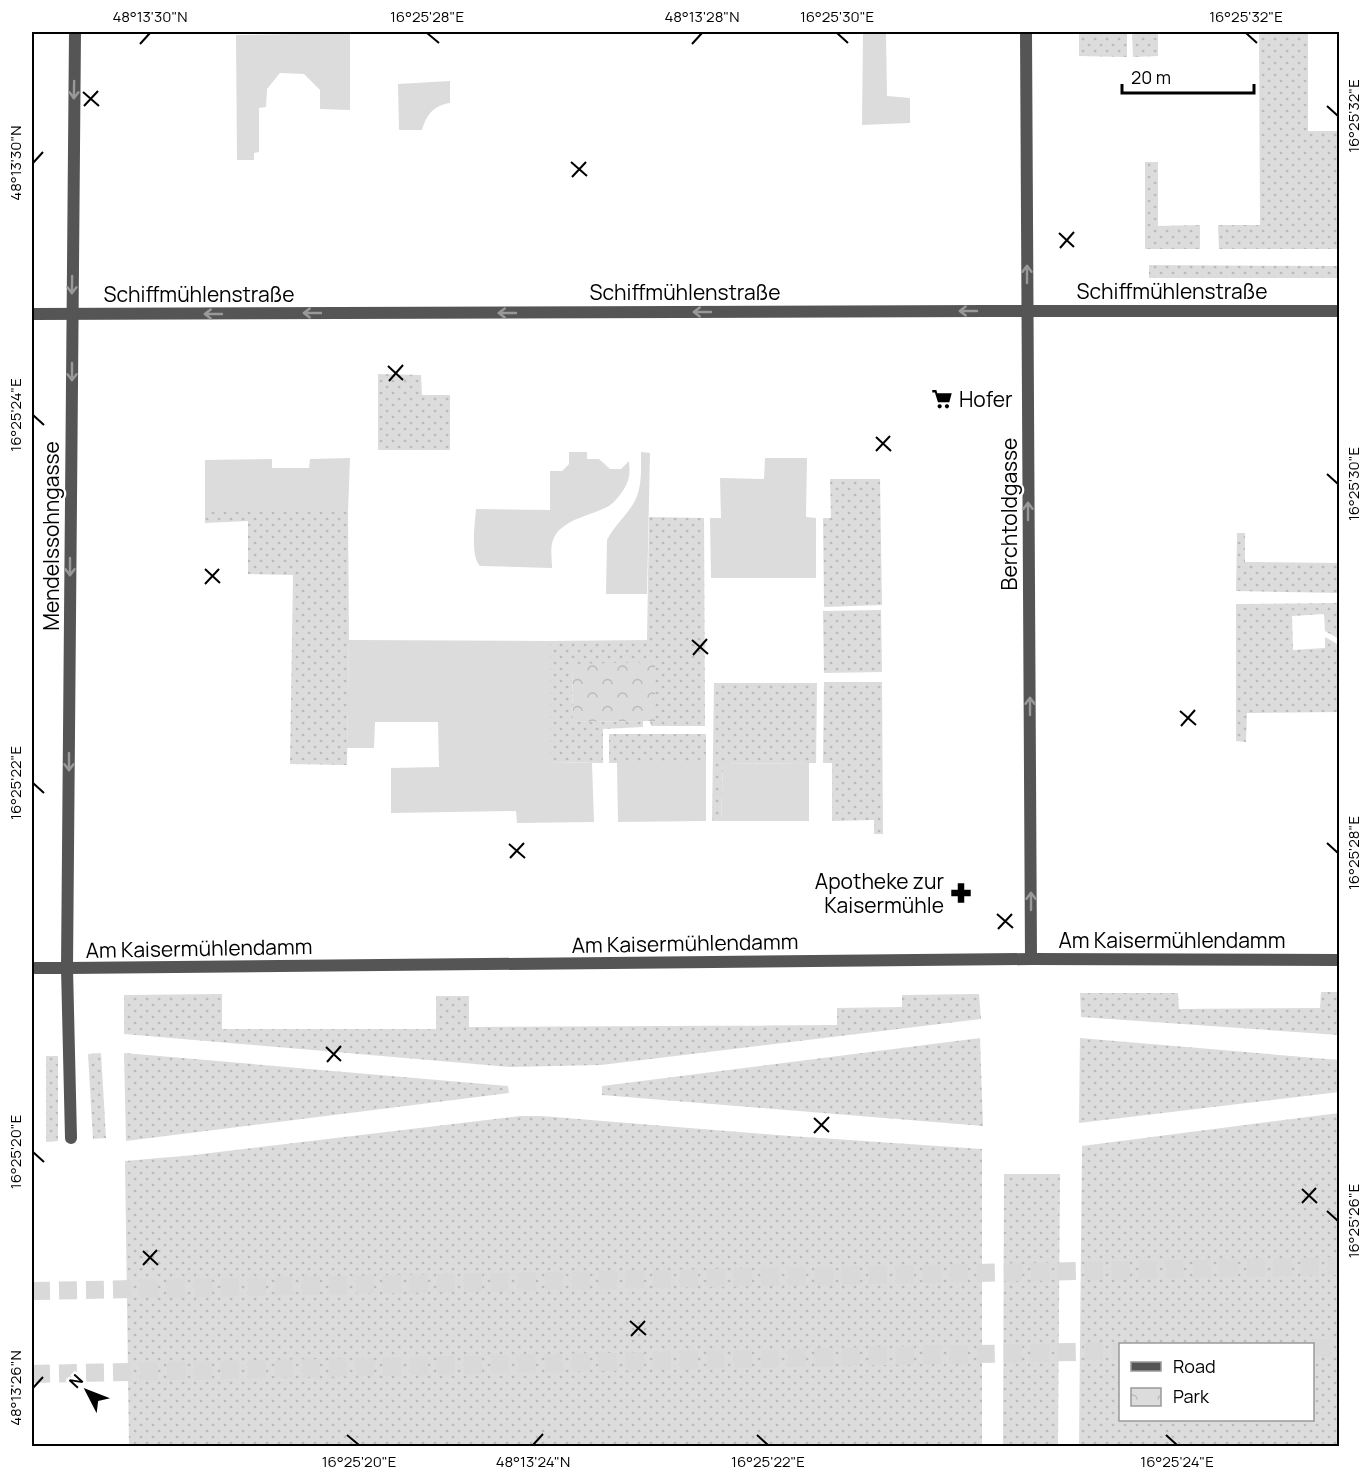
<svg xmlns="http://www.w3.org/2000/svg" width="1371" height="1478" font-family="Manrope,sans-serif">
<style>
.grass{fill:url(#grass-dots);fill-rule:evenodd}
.park{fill:url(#park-crowns)}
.garden{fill:#dcdcdc}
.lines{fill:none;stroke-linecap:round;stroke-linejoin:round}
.motorway-tunnel{stroke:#d9d9d9;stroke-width:18;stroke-dasharray:18 9;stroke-linecap:butt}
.service{stroke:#555;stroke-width:12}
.minor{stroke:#555;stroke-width:12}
.tertiary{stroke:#555;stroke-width:12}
.oneway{stroke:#999}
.ticks{fill:none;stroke:#000;stroke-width:2}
.labels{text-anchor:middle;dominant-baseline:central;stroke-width:4.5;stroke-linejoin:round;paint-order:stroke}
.street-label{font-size:21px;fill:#000;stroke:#fff}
.poi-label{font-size:21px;fill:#000;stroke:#fff;text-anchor:start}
.neatline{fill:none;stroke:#000;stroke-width:2}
.ticks-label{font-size:15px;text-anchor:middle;fill:#000}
</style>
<defs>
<pattern id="grass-dots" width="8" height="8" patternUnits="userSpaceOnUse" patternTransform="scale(1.5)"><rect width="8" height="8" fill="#dcdcdc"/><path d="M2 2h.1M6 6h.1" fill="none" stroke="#bbb" stroke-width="1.8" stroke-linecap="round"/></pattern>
<pattern id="park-crowns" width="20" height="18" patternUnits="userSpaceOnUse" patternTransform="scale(1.5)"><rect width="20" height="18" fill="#dcdcdc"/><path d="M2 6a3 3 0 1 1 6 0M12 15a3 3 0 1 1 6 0" fill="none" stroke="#bbb"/></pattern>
</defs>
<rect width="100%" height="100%" fill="#fff"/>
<g class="grass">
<polygon points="1079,32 1127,32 1127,57 1079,56"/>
<polygon points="1132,32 1158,32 1158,56 1133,57"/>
<polygon points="1259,32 1308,32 1308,131 1339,131 1339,249 1219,249 1218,225 1260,225"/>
<polygon points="1145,162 1158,162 1158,226 1200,225 1200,249 1145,249"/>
<polygon points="1149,265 1339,266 1339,278 1149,278"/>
<polygon points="378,374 421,375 422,395 450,395 450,450 378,450"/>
<polygon points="830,479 880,479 882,605 824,607 823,518 831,518"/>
<polygon points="205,512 348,512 349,640 347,765 290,764 293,575 248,574 248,521 205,523"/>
<polygon points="649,517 704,518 705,726 651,726 650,721 655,721 572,664 573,722 643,721 643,727 603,729 603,763 550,762 550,641 647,640"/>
<polygon points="1237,533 1245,533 1245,562 1339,563 1339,593 1236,591"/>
<polygon points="1339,603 1339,639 1325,631 1324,614 1292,616 1293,650 1325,648 1325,637 1339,645 1339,712 1247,713 1246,742 1236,741 1236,604"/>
<polygon points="881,610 882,672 824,673 823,611"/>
<polygon points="824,682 882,682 883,834 874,834 874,820 832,821 832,763 823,763"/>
<polygon points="714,683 817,683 816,763 723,764 721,821 712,821"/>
<rect x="609" y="734" width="97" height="29"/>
<polygon points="1321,992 1339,992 1339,1035 1081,1017 1080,993 1178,993 1179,1009 1320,1008"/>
<polygon points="222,994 222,1029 436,1029 436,996 469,996 469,1027 837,1025 837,1008 902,1007 902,995 979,994 981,1019 601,1065 510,1067 124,1034 124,995"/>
<polygon points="980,1038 983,1126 602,1095 602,1086"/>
<polygon points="1080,1038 1339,1060 1339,1092 1079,1123"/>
<polygon points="101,1053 106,1138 93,1139 88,1054"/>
<polygon points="124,1053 508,1086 509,1093 126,1141"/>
<polygon points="46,1056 58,1056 58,1141 46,1142"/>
<path d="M 1339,1113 L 1339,1446 L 1079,1446 L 1082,1146 ZM 1120,1344 L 1312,1344 L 1312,1420 L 1120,1420 Z"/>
<polygon points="520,1116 541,1116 790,1136 982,1149 982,1446 129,1446 125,1161 194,1155"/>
<polygon points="1004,1174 1060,1174 1058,1446 1003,1446"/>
</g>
<polygon class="park" points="655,662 655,721 573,722 572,664"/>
<g class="garden">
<polygon points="863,32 886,33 887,96 910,98 910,123 862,125"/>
<polygon points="350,33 350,110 320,109 320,90 304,74 280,73 267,89 266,107 259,108 259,152 254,153 254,160 237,160 236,35"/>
<path d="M 450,81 L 450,103 C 433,106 427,114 422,130 L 399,130 L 398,84 Z"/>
<path d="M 569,452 L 587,452 L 587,459 L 599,459 L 610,469 L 621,469 L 629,461 C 630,472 630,479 624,489 C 620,495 615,502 609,506 C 591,516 561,519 553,540 C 550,548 552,560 552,568 L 480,566 C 470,556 475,524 476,509 L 550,510 L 550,471 L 562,471 L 569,464 Z"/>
<path d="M 641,452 L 650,453 L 647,594 L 606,594 L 607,540 C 615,524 631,512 637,496 C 642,483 641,466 641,452 Z"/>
<polygon points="350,458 348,512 205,512 205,460 272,459 272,468 309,468 310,459"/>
<polygon points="765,458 807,458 806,517 816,518 816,578 711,578 710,518 721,518 720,478 764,479"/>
<polygon points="349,640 550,641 550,762 592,763 594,822 517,823 516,811 391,813 391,768 439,767 438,722 375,722 374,748 347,748"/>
<polygon points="617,763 706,763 706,821 618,822"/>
<polygon points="809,763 809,821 721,821 723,764"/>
</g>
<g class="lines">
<g class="motorway-tunnel">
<polyline points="32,1291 1340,1266"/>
<polyline points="1312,1348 1340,1348"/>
<polyline points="32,1374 1120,1351"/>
</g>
<polyline class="service" points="67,968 71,1138"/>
<g class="minor">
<polyline points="32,314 987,311 1340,311"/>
<polyline points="32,968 67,968"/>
</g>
<g class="tertiary">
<polyline points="75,32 67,968 1031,959 1340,960"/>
<polyline points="1026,32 1031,959"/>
</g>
</g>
<defs><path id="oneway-shaft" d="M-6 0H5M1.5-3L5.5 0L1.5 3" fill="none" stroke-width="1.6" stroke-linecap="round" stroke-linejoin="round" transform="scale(1.5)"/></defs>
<g class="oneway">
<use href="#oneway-shaft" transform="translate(74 90) rotate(91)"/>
<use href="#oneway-shaft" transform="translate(1027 274) rotate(-90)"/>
<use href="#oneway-shaft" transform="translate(72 285) rotate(91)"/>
<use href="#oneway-shaft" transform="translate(968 311) rotate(180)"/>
<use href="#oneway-shaft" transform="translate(702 312) rotate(180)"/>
<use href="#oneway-shaft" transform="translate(312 313) rotate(180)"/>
<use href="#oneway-shaft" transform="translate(507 313) rotate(180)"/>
<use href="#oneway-shaft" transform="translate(213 314) rotate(180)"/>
<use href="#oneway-shaft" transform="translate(72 372) rotate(90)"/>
<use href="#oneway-shaft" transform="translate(1028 511) rotate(-90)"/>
<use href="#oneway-shaft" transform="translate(70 567) rotate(90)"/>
<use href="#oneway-shaft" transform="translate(1030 706) rotate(-90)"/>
<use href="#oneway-shaft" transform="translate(69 762) rotate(90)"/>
<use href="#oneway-shaft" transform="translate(1031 901) rotate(-90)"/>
</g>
<path class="ticks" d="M 427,33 L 439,43M 837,33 L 848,43M 1246,33 L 1257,43M 140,44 L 150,33M 692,44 L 702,33M 83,92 L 99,106M 84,106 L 98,91M 1327,106 L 1338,116M 571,162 L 587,176M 33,163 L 43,152M 572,177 L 586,162M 1059,233 L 1074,247M 1060,248 L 1074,232M 388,366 L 403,380M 389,381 L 403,365M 33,415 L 44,425M 876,437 L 891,451M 876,451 L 890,436M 1327,474 L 1338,484M 205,569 L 220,583M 205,584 L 219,569M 692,640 L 708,654M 693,655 L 707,639M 1180,711 L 1196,725M 1181,726 L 1195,710M 33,783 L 44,793M 1327,843 L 1338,853M 509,844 L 525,858M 510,858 L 524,843M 997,914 L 1013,928M 998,929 L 1012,914M 326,1047 L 341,1061M 327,1062 L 341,1046M 814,1118 L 829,1132M 814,1133 L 829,1117M 33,1152 L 44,1162M 1302,1189 L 1317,1203M 1302,1203 L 1316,1188M 1327,1211 L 1338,1221M 143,1251 L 158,1265M 143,1265 L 157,1250M 630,1321 L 646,1335M 631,1336 L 645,1321M 33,1388 L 43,1377M 347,1435 L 359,1445M 757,1435 L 768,1445M 1166,1435 L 1177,1445M 533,1445 L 543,1434"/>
<defs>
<g id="supermarket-bare" transform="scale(1.62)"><path d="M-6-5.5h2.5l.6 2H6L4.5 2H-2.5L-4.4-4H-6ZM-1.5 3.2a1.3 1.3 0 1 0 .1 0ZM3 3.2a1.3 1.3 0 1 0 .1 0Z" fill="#000" stroke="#fff" stroke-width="2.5" paint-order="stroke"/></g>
<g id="pharmacy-bare" transform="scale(1.62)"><path d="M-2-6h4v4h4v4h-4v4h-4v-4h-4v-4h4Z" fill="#000" stroke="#fff" stroke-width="2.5" paint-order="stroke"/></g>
</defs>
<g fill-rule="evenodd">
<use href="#supermarket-bare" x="942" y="399"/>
<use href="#pharmacy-bare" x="961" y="893"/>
</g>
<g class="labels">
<g class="street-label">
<text x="1172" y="291">Schiffmühlenstraße</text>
<text x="685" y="292">Schiffmühlenstraße</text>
<text x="199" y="294">Schiffmühlenstraße</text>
<text transform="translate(1009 514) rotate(-90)">Berchtoldgasse</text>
<text transform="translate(51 536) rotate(-90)">Mendelssohngasse</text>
<text x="1172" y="940">Am Kaisermühlendamm</text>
<text transform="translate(685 943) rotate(-1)">Am Kaisermühlendamm</text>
<text transform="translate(199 948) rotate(-1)">Am Kaisermühlendamm</text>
</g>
<g class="poi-label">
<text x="959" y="399">Hofer</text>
<text x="944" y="881" text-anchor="end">Apotheke zur<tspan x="944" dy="24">Kaisermühle</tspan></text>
</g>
</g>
<rect width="1371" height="1478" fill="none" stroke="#ffffff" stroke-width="66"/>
<rect x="1119" y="1343" width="195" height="78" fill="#ffffff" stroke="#999999" stroke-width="1.5"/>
<rect x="1131" y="1362" width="30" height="9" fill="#555555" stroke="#999999" stroke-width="1.5"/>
<text x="1173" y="1373" font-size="18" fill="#000000">Road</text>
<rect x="1131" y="1388" width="30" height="18" fill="url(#park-crowns)" stroke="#999999" stroke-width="1.5"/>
<text x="1173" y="1403" font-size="18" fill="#000000">Park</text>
<g transform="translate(87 1391) rotate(312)" stroke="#ffffff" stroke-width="4.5" paint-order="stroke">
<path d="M0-4.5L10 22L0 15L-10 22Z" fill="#000000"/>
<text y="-9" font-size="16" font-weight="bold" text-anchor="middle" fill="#000000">N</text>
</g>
<path d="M1122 84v9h132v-9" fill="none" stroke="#000000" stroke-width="3"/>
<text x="1131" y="84" font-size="18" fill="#000000" stroke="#ffffff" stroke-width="4.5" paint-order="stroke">20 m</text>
<rect x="33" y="33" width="1305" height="1412" class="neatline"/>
<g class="ticks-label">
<text x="150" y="22">48°13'30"N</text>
<text x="427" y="22">16°25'28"E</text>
<text x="702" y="22">48°13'28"N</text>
<text x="837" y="22">16°25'30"E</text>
<text x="1246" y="22">16°25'32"E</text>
<text transform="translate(1354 116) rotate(-90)" y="5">16°25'32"E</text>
<text transform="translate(16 163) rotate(-90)" y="5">48°13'30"N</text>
<text transform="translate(16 415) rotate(-90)" y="5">16°25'24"E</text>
<text transform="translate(1354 484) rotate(-90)" y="5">16°25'30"E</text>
<text transform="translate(16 783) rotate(-90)" y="5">16°25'22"E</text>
<text transform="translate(1354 853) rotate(-90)" y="5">16°25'28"E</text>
<text transform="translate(16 1152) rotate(-90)" y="5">16°25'20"E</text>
<text transform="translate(1354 1221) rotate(-90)" y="5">16°25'26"E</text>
<text transform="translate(16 1388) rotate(-90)" y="5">48°13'26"N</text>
<text x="359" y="1467">16°25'20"E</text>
<text x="533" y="1467">48°13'24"N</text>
<text x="768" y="1467">16°25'22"E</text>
<text x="1177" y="1467">16°25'24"E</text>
</g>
</svg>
